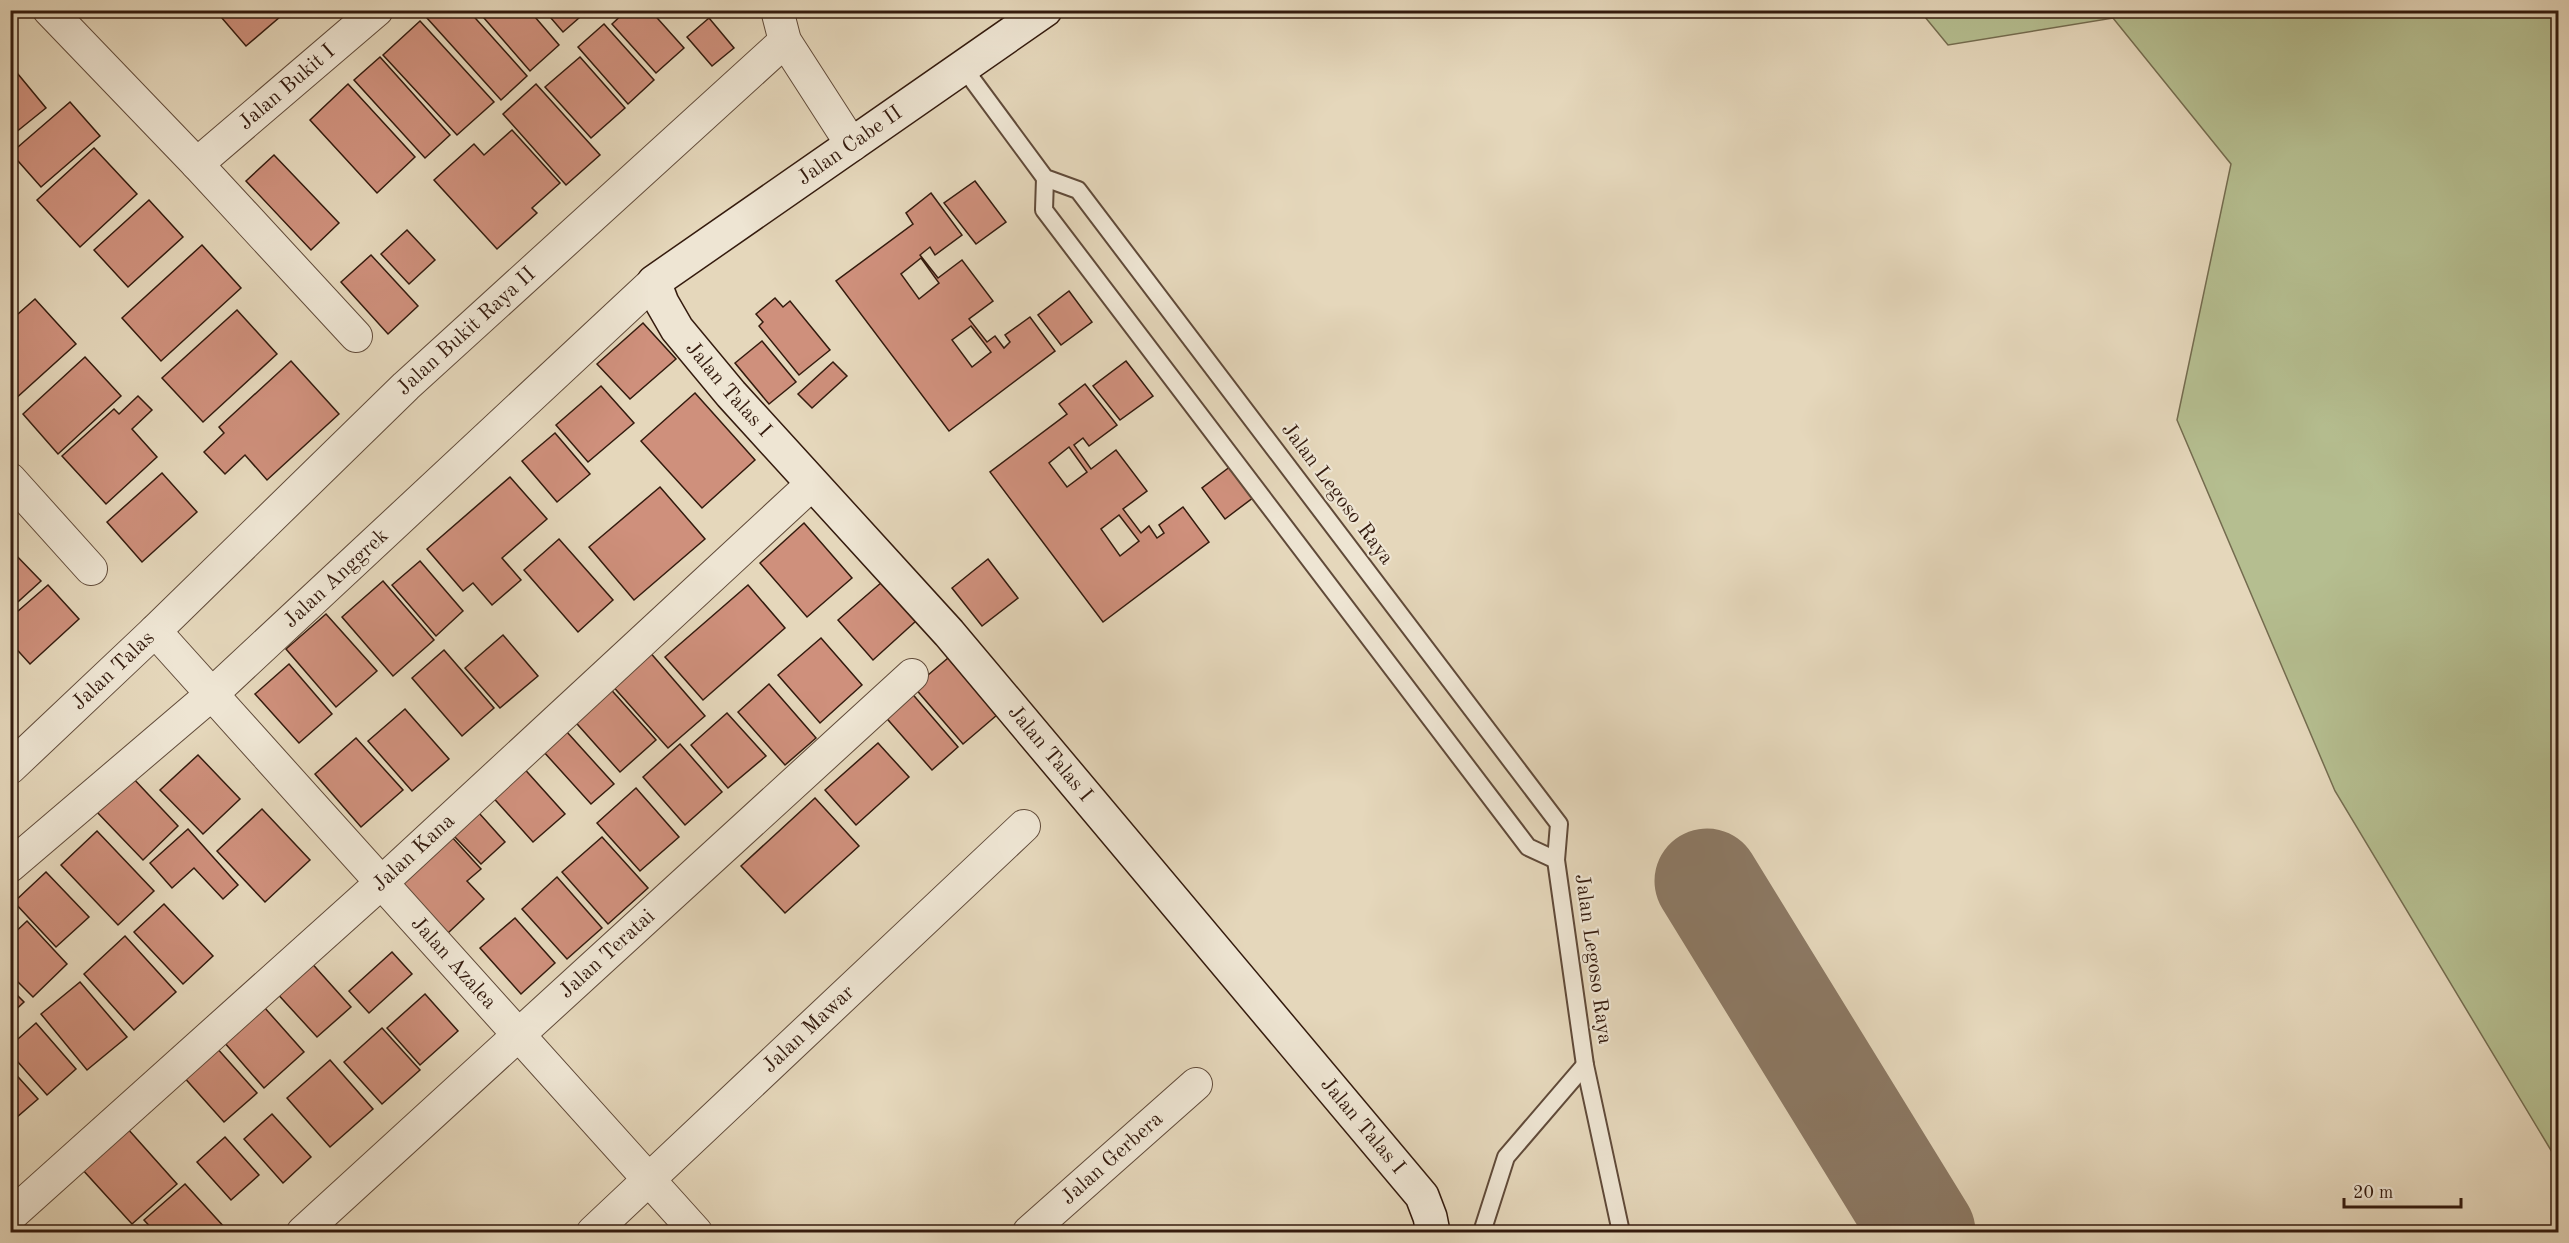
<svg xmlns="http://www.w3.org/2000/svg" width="2569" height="1243" font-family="'Old Standard TT',serif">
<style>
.green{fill:#b5be90;stroke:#746c4f;stroke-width:1.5}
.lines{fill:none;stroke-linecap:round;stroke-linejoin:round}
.taxiway{stroke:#8c7964;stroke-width:105}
.building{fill:#cf907c;stroke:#341b0e;stroke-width:1.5;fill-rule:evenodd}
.lane-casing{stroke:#604a39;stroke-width:20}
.street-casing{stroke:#604a39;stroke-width:34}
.secondary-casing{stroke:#341b0e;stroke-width:36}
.lane{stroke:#eee5d3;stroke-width:16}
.street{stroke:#eee5d3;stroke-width:32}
.secondary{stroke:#eee5d3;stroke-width:33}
.labels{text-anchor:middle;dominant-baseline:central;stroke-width:4.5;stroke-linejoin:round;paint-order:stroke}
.street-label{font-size:21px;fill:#341b0e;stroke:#eee5d3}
</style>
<rect width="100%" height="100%" fill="#e5d7bb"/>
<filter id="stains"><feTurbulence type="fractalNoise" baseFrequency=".00333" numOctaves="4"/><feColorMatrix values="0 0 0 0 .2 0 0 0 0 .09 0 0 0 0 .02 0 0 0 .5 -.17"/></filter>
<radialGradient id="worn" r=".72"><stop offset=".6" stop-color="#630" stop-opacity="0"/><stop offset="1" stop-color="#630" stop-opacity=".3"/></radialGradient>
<polygon class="green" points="1920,11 2558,11 2558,1162 2335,791 2177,420 2231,164 2113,18 1948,45"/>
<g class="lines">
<polyline class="taxiway" points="1707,881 1923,1232"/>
</g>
<g class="building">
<polygon points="215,10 288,10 246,46"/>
<polygon points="436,10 468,10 527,76 501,100 427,18"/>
<polygon points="477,10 529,10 559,45 530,71"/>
<polygon points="544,10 588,10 563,32"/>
<polygon points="627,10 650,10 684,48 656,73 612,24"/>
<polygon points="709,18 734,48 712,66 687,37"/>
<polygon points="420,21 494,102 457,135 383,55"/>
<polygon points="604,24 654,80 628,104 578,47"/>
<polygon points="380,57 450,135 425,158 354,80"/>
<polygon points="580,57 625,108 591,138 545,87"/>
<polygon points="13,68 46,108 10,137 10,70"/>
<polygon points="348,84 415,157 377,193 310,120"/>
<polygon points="536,84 600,155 566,185 503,114"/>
<polygon points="70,102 100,136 41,187 11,153"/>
<polygon points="512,130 560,183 532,208 537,213 497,249 434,180 474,144 484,155"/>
<polygon points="94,148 137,194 80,247 37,200"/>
<polygon points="274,155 339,223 311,250 246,181"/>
<polygon points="975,181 1006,222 976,244 944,203"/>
<path d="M 931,193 L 962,235 L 935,255 L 930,247 L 920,255 L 938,278 L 962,260 L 993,301 L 969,319 L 987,342 L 995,336 L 1004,348 L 1010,342 L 1005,335 L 1030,317 L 1055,351 L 949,431 L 836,281 L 913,224 L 906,213 ZM 921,258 L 939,283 L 919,299 L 901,274 ZM 971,326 L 991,352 L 972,367 L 952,340 Z"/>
<polygon points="149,200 183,237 128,287 94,250"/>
<polygon points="407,230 435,260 409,284 381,254"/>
<polygon points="202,245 241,288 161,361 122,318"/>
<polygon points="371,255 418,306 388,334 341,282"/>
<polygon points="1069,291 1092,322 1061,345 1038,315"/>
<polygon points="775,298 783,307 790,301 830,350 799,375 759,326 763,322 756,314"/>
<polygon points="35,299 76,344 14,400 10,397 10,321"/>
<polygon points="237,310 277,354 203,422 162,378"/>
<polygon points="643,323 676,359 630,399 597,364"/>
<polygon points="762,341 796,382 769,404 735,363"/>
<polygon points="85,357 121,396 58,454 23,414"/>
<polygon points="291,361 339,414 267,480 245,455 225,474 204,452 224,433 219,427"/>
<polygon points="1126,361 1153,396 1120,420 1093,386"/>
<polygon points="833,362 847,376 812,408 798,394"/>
<path d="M 1085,384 L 1117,425 L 1089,446 L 1083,438 L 1074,445 L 1091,469 L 1116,450 L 1147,491 L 1123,509 L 1141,533 L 1149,526 L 1157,538 L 1164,533 L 1159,525 L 1183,507 L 1209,542 L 1103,622 L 990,472 L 1067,414 L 1059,404 ZM 1069,447 L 1087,472 L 1067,487 L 1049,463 ZM 1119,515 L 1139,541 L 1120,556 L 1101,529 Z"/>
<polygon points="601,386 634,423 588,462 556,425"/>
<polygon points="695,393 755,460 702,508 641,441"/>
<polygon points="138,396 152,410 132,429 157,457 106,504 62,456 114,409 119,414"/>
<polygon points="555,433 590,474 557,502 522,461"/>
<polygon points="1231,466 1254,497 1225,519 1202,488"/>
<polygon points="162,473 197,512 142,562 107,522"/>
<polygon points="510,477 547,519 502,558 521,580 492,605 473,583 463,591 427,549"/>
<polygon points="660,487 705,539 634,600 589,547"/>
<polygon points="804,523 852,578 807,617 760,563"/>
<polygon points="559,539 613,600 578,632 524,570"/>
<polygon points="10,549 41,581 10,609"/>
<polygon points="988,559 1018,598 982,626 952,588"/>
<polygon points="420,561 463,611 436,636 392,585"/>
<polygon points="383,581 434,640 393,676 342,617"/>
<polygon points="882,582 916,621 873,660 838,620"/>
<polygon points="48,585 79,619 30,664 10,642 10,618"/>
<polygon points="748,585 785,628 703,700 665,657"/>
<polygon points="326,614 377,671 336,707 286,649"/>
<polygon points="503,635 538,676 500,708 465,668"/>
<polygon points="821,638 862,685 820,723 778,675"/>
<polygon points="444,650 494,708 462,736 412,678"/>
<polygon points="648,650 705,716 668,748 610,683"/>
<polygon points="948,658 997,715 963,744 914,687"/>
<polygon points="289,664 332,714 299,743 255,694"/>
<polygon points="606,684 656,740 620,772 570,716"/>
<polygon points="769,684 816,738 785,765 738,712"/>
<polygon points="909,690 958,747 932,770 882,713"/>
<polygon points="405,709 449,759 412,791 368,741"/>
<polygon points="727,713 766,756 728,788 691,745"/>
<polygon points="566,731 614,784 591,804 543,751"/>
<polygon points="356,738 403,790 361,827 315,774"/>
<polygon points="878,743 909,777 856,825 825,790"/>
<polygon points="680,744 722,792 685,825 643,777"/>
<polygon points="198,755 240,799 203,834 160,790"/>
<polygon points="520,764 565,814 533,842 489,793"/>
<polygon points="131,776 178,826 143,860 95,810"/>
<polygon points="636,788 679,837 640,871 597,823"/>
<polygon points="815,798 859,846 785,913 741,866"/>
<polygon points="262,809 310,860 265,902 217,851"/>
<polygon points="479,813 505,842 481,864 454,836"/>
<polygon points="188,829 238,885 223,899 194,868 172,888 150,863"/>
<polygon points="97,831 154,891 118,925 61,865"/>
<polygon points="451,836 481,869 467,881 484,899 448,933 401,883"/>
<polygon points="602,837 648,888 608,924 562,872"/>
<polygon points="46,872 89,917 56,947 14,902"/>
<polygon points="557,877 602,928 567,959 522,909"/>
<polygon points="164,904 213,956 183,984 134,932"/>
<polygon points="515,918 555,963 521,994 480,948"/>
<polygon points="27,921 67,964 33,997 10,974 10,937"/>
<polygon points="125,936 176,992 134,1030 84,974"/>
<polygon points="392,952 412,974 369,1013 349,991"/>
<polygon points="308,959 351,1007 317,1037 274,990"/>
<polygon points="80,982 127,1037 87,1070 41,1014"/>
<polygon points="10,988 24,1002 10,1015"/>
<polygon points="425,994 458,1031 420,1065 387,1028"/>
<polygon points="264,1007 304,1052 264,1088 224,1042"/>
<polygon points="36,1023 76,1069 47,1095 10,1053 10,1046"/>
<polygon points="382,1028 420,1070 382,1104 344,1062"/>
<polygon points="215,1046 257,1093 224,1122 182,1075"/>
<polygon points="330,1060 373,1109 330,1147 287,1098"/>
<polygon points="10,1068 38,1099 10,1123"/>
<polygon points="272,1114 311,1157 283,1183 244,1139"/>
<polygon points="127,1128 177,1184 132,1224 82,1169"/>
<polygon points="225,1137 259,1175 231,1200 197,1162"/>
<polygon points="185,1184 225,1228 220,1232 155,1232 144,1220"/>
</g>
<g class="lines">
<g class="lane-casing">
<g id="lane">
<polyline points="963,67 1045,178 1078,190 1559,824 1556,860 1585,1065 1621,1232"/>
<polyline points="1045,178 1044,210 1528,847 1556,860"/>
<polyline points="1482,1232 1506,1157 1585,1065"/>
</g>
</g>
<g class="street-casing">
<g id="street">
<polyline points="49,10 197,164 356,336"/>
<polyline points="777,10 785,41 852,145"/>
<path id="s1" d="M 197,164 L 377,10"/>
<polyline points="10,479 91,569"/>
<path id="s2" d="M 155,631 L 406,386 L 785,41"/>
<path id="s3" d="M 10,768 L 155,631 L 696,1232"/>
<path id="s4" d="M 10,866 L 212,694 L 654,282"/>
<path id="s5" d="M 10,1216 L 381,883 L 812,484"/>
<path id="s6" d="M 303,1232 L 912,675"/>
<path id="s7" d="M 593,1232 L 1024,826"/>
<path id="s8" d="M 1029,1232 L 1196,1084"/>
</g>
</g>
<g class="secondary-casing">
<g id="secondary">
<path id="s9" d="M 1045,10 L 654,282 L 662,303 L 677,329 L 731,394 L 949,633 L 1422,1196 L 1430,1217 L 1433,1232"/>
</g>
</g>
<use href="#lane" class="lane"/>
<use href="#street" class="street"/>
<use href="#secondary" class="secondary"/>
</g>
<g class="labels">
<g class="street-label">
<text stroke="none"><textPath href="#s1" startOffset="118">Jalan Bukit I</textPath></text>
<text transform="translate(850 146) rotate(-35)">Jalan Cabe II</text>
<text stroke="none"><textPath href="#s2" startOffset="432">Jalan Bukit Raya II</textPath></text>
<text stroke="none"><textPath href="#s9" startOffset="608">Jalan Talas I</textPath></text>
<text transform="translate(1337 494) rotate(53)">Jalan Legoso Raya</text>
<text stroke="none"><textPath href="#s4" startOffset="435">Jalan Anggrek</textPath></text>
<text stroke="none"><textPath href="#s3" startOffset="142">Jalan Talas</textPath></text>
<text stroke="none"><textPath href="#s9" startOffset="1094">Jalan Talas I</textPath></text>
<text stroke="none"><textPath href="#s5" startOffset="543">Jalan Kana</textPath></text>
<text stroke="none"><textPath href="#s6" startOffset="412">Jalan Teratai</textPath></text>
<text transform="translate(1593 959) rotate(82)">Jalan Legoso Raya</text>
<text stroke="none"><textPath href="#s3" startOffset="646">Jalan Azalea</textPath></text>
<text stroke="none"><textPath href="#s7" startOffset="296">Jalan Mawar</textPath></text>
<text stroke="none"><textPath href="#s9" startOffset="1580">Jalan Talas I</textPath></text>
<text stroke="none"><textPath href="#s8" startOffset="111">Jalan Gerbera</textPath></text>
</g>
</g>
<rect width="2569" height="1243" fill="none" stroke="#e5d7bb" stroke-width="36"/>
<rect x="12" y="12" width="2545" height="1219" fill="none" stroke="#341b0e" stroke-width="3"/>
<rect x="18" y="18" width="2533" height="1207" fill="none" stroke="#341b0e" stroke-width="1.5"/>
<path d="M2344 1198v9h117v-9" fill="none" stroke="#341b0e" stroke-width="3"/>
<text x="2353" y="1198" font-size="18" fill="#341b0e" stroke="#eee5d3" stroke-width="4.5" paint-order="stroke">20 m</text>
<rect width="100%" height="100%" filter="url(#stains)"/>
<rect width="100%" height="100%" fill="url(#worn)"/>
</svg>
